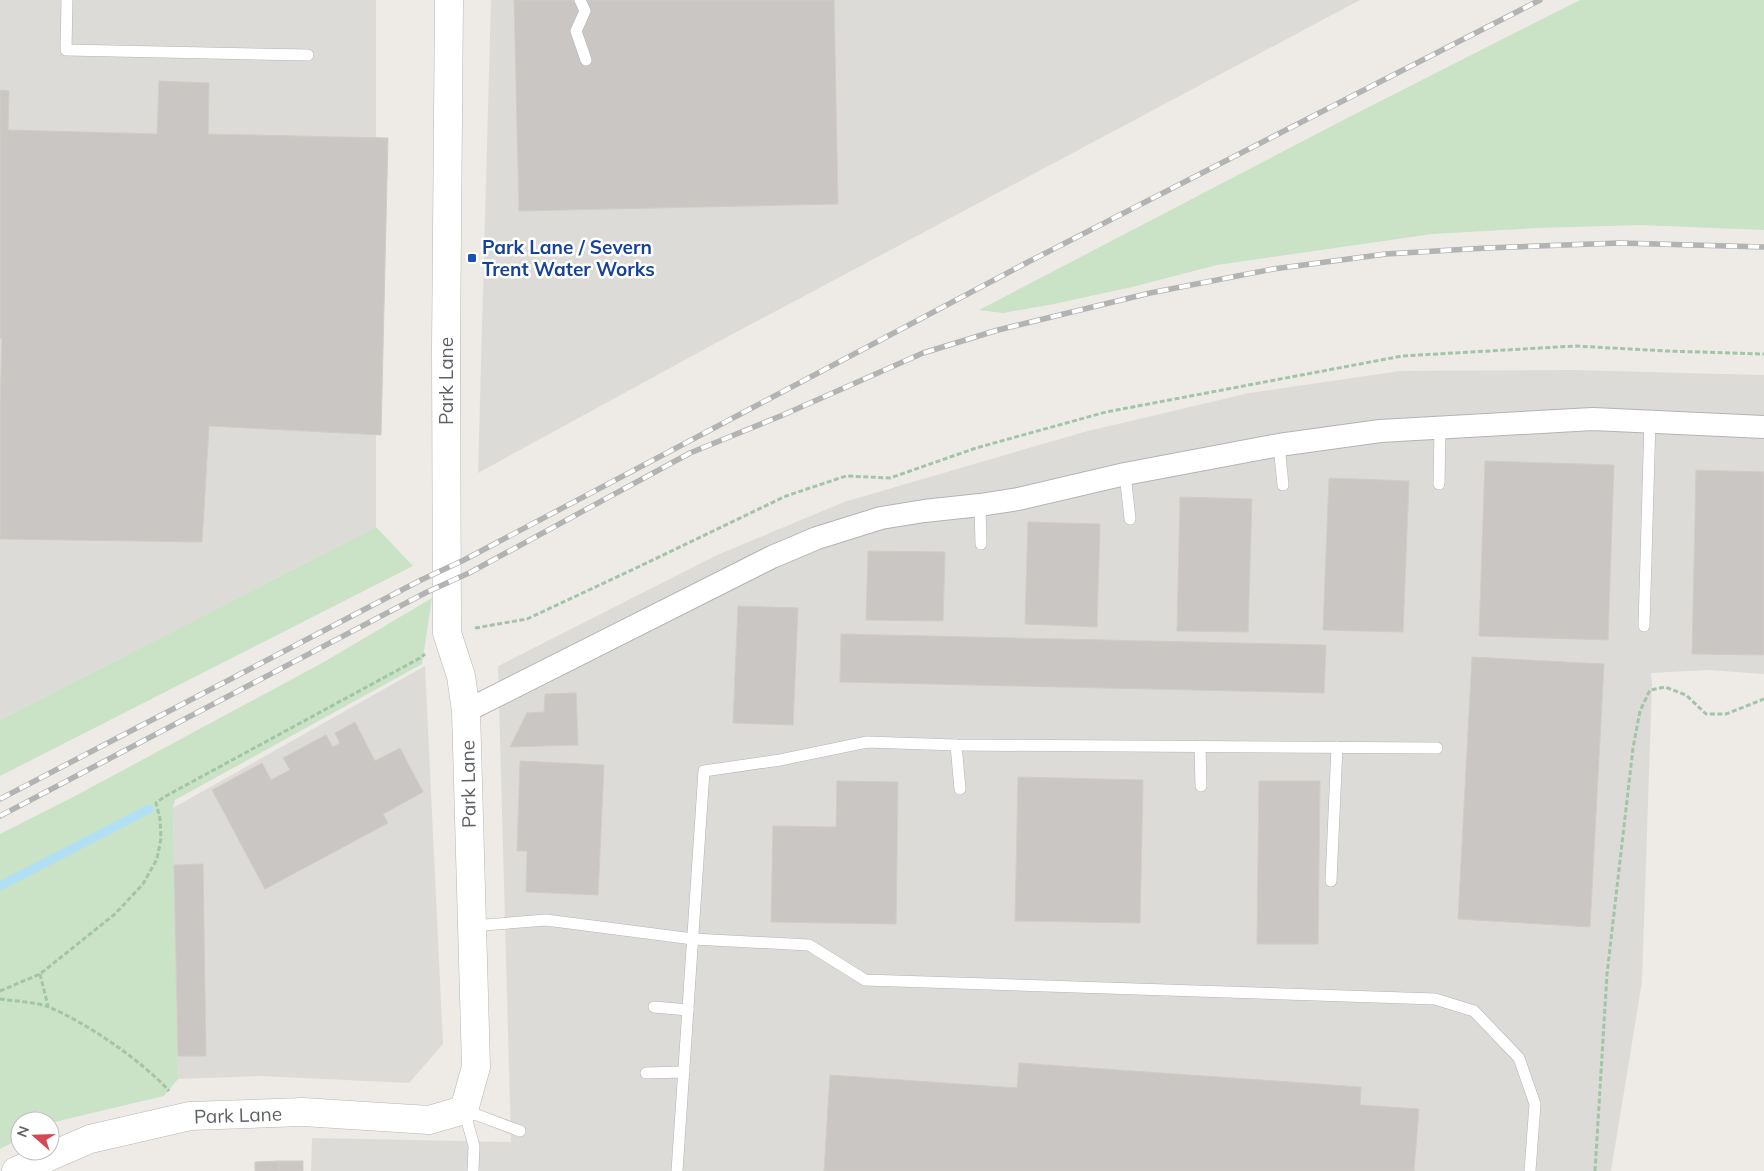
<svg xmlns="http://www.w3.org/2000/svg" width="1764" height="1171" font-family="Mulish,sans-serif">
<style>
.industrial{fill:#dddbd8}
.green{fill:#cae2c6}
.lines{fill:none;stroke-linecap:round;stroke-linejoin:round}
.stream{stroke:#b1e0f4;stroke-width:9}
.building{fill:#cac6c3;stroke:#d2ccc5}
.lane-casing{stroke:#b1b4b7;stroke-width:12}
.street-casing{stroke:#b1b4b7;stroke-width:24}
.secondary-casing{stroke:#b3b6b9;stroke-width:29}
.path{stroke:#a2c5a7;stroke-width:3;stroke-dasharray:5 2.5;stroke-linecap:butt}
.lane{stroke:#fff;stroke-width:11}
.street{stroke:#fff;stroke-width:22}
.secondary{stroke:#fff;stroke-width:28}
.rail-casing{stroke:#b2b3b3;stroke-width:5.5}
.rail{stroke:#fff;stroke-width:4;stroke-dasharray:11;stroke-linecap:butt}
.transit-dot{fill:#1a4fb4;stroke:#fff;stroke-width:2}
.labels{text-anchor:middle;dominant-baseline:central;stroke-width:5;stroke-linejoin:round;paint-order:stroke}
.transit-label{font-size:19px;font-weight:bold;fill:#164399;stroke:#fff;text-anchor:start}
.street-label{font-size:19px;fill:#5e6265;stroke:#fff}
</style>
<rect width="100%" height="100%" fill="#eeebe6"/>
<g class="industrial">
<polygon points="0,0 376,0 376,527 0,720"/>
<polygon points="491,0 1360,0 714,344 478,473"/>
<polygon points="1571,370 1764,375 1764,674 1708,670 1651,673 1652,684 1642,982 1611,1171 311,1171 312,1138 511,1142 498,666 717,555 844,502 1084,432 1249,393 1400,371"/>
<polygon points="425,666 443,1044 409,1083 260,1076 178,1079 173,808"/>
</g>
<g class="green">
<polygon points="1580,0 1764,0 1764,230 1641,225 1537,228 1432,234 1217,265 1132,287 1054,304 1003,313 979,310 1355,114"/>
<polygon points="376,527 413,566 0,776 0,720"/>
<polygon points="432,598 422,664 175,800 173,808 178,1079 164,1096 50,1123 50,1121 20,1121 20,1139 0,1149 0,834 77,795 324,662"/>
</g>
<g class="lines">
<polyline class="stream" points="0,886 149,809"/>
</g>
<g class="building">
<polygon points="514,0 834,0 838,204 519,211"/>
<polygon points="159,81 209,83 208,134 388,138 381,435 209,426 202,542 0,539 0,406 2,338 0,338 0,90 9,91 8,130 157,134"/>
<polygon points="1485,461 1614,465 1608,640 1479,636"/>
<polygon points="1696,470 1764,472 1764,655 1692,654"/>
<polygon points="1329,478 1409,481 1403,632 1323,630"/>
<polygon points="1180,497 1252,499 1248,632 1177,631"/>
<polygon points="1028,522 1100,524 1097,627 1025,624"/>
<polygon points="868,551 945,552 943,621 866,620"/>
<polygon points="738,606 798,608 793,725 733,723"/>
<polygon points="841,634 1326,645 1324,693 840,682"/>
<polygon points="1472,657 1604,664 1590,927 1458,919"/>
<polygon points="576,693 578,745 510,747 527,713 544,712 545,694"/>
<polygon points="355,722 375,761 400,748 423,792 383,814 388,823 265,889 212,790 262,763 271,780 290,770 283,758 326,735 333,747 340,743 335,733"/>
<polygon points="520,761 604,765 598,895 526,892 527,851 517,851"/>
<polygon points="1018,777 1143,780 1140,923 1015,921"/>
<polygon points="837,781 898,782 896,924 771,922 773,826 836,827"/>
<polygon points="1259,781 1320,781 1318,944 1257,944"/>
<polygon points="203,864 206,1056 178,1056 174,865"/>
<polygon points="1019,1063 1361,1087 1360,1105 1419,1109 1414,1171 824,1171 830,1075 1017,1088"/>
<rect x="279" y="1161" width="24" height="10"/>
<polygon points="279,1161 279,1171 255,1171 255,1162"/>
</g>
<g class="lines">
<g class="lane-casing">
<g id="lane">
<polyline points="67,0 66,50 308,55"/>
<polyline points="580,0 585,11 576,31 586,60"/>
<polyline points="1279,445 1283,485"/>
<polyline points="1125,474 1130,519"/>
<polyline points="1439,484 1440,428"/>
<polyline points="980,505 981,544"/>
<polyline points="1644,626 1650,421"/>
<polyline points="956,745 960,789"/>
<polyline points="1200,746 1201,786"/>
<polyline points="1331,881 1337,747"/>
<polyline points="472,926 546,920 693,939 809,945 865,980 1435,999 1474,1011 1519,1058 1535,1104 1530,1171"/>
<polyline points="654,1007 688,1010"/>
<polyline points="646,1073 684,1072"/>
<polyline points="464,1110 474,1146 473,1171"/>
<polyline points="464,1110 520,1131"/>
<polyline points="677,1171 704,771 780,760 867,742 956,745 1437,748"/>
</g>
</g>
<g class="street-casing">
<polyline id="street" points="466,711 772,557 817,538 881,518 924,511 980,505 1018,499 1125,474 1279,445 1380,431 1593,419 1764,427"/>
</g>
<g class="secondary-casing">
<polyline id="secondary" points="16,1171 90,1139 190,1116 303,1112 429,1120 464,1110 476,1067 466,711 461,676 447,633 446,349 449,0"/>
</g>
<g class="path">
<polyline points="475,628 527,619 636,568 786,496 846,476 890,478 976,448 1106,412 1402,356 1575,346 1667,351 1764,354"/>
<polyline points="40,974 48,1006"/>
<polyline points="0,991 40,974 115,914 143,884 157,859 161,838 160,819 156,803 164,797 420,658 425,654"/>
<path d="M 0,999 C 14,1001 36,1002 49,1007 C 85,1022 144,1062 169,1091"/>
<polyline points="1595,1171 1607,974 1633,748 1640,711 1650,690 1665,687 1686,695 1706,714 1726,714 1764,699"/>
</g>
<use href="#lane" class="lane"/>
<use href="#street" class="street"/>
<use href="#secondary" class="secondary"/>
<g class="rail-casing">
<g id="rail">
<polyline points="0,799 421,580 464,560 1030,261 1540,0"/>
<polyline points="0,816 427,592 469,573 690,453 783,415 923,353 998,330 1150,293 1273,269 1386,254 1486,248 1620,243 1764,247"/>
</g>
</g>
<use href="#rail" class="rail"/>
</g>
<rect class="transit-dot" x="467" y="253" width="10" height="10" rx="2.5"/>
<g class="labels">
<g class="transit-label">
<text x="482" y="247">Park Lane / Severn<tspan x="482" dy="22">Trent Water Works</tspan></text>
</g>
<g class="street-label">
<text transform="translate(446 381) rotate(-90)">Park Lane</text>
<text transform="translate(468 784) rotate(-91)">Park Lane</text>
<text transform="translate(238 1115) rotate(-2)">Park Lane</text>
</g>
</g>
<g transform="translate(35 1136) rotate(290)"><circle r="24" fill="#ffffff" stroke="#bfc0c1"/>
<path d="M0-4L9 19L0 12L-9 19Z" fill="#d34851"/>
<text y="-8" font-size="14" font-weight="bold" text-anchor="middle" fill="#5e6265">N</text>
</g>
</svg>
